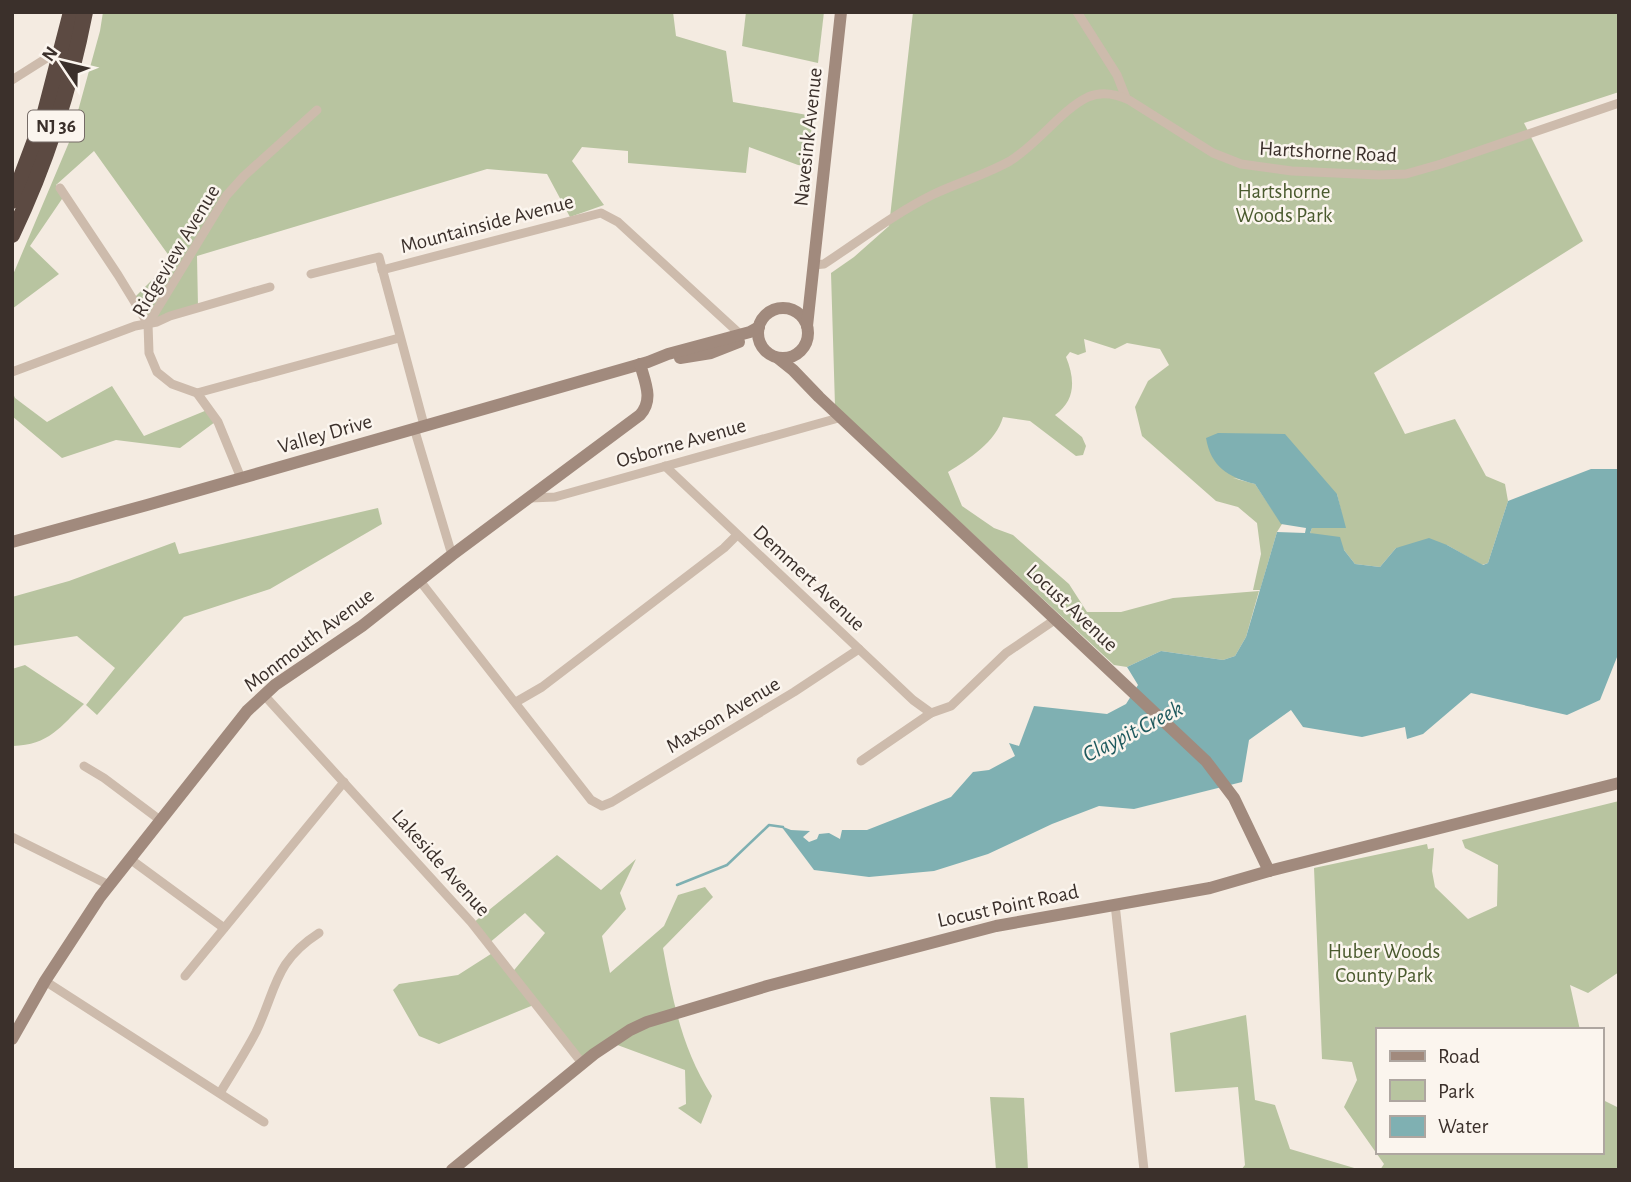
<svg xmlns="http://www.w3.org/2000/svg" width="1631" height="1182" font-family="'Alegreya Sans',sans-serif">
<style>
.green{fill:#b8c4a0}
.water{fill:#7fb0b2}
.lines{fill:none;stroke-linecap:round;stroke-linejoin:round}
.stream{stroke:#7fb0b2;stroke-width:2.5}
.street{stroke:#cdbbac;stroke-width:9}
.secondary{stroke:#a18a7d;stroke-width:12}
.highway{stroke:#5c4a42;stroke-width:16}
.labels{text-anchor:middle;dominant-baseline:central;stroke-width:5;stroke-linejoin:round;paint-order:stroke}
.shield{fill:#fbf5ee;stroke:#756b66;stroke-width:2}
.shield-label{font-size:19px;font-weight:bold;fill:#3b302b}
.street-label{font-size:21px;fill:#3b302b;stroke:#fbf5ee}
.park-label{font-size:21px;fill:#4a5a2e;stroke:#fbf5ee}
.water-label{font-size:23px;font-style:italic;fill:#1f5a5e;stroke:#fbf5ee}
</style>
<rect width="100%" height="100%" fill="#f4ebe1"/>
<g class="green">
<polygon points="103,12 673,12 676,36 726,51 733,102 813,116 807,166 798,165 749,147 746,173 628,163 628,151 582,147 572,161 604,205 570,217 547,174 487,169 197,256 198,307 148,323 134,298 172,260 94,151 56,185 64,196 30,246 59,274 12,309 12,277 70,140 100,31"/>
<polygon points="746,12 824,12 818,63 742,46"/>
<path d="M 913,12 L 1619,12 L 1619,92 L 1524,123 L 1583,241 L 1374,373 L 1405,434 L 1455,419 L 1486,476 L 1505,484 L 1508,501 L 1488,563 L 1482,565 L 1447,545 L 1396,548 L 1380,567 L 1355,564 L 1344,550 L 1310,533 L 1312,528 L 1345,528 L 1337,494 L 1233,478 L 1255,484 L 1282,524 L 1277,532 L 1260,590 L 1253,590 L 1261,554 L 1257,523 L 1238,507 L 1216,501 L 1142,436 L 1135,407 L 1148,381 L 1169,365 L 1160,349 L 1127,343 L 1115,349 L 1084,339 L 1086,352 L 1078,355 L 1070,352 L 1066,357 C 1075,379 1076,400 1055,415 L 1082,437 L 1086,446 L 1083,455 L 1076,456 L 1030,421 L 1003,417 C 996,442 969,459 948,472 L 962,506 L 994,528 L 1013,535 L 1069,584 L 1087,612 L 1121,612 L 1173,598 L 1259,591 L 1246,637 L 1235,656 L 1223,660 L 1161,651 L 1127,667 L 1114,665 L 835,406 L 831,273 L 854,257 L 889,226 Z"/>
<polygon points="112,386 144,436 212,408 219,419 180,448 116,440 62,458 12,416 12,391 15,398 47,422"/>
<polygon points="378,508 382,524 270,589 184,617 97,715 86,705 115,668 77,636 12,646 14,629 12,597 69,581 175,542 179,554"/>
<path d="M 25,665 L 84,704 C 60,727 49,745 13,746 L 12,669 Z"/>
<polygon points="1619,801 1619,972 1588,993 1570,985 1580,1030 1377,1030 1377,1152 1601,1152 1601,1099 1619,1108 1619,1170 1380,1170 1384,1164 1344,1107 1357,1080 1352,1062 1322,1059 1314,868 1427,844 1428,849 1434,848 1432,871 1435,887 1468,919 1497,906 1498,865 1465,848 1462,840"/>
<path d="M 557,855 L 601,890 L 636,859 L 620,893 L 626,909 L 602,936 L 610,973 L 664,926 L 678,895 L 705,887 L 713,897 L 663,948 C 673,1002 682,1049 712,1096 L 701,1124 L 678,1108 L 686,1104 L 685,1070 L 612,1043 L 583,1062 L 536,1004 L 439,1044 L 419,1036 L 393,990 L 399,984 L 458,975 L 494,952 L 510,975 L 545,933 L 525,913 L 488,944 L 473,923 Z"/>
<polygon points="1246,1015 1255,1100 1275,1105 1290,1149 1361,1170 1241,1170 1245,1165 1238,1087 1175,1092 1170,1033"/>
<polygon points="990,1097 1024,1098 1028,1170 996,1170"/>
</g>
<path class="water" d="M 1218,433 L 1285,434 L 1337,494 L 1346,528 L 1312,528 L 1310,533 L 1340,537 L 1344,550 L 1355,564 L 1380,567 L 1396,548 L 1429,538 L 1447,545 L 1483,565 L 1488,563 L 1508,501 L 1591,469 L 1619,469 L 1619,652 L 1600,700 L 1567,715 L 1471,693 L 1423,734 L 1407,739 L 1405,727 L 1362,737 L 1303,727 L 1291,710 L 1249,740 L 1242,782 L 1134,809 L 1099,806 L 1052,824 L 988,854 L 934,871 L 869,877 L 814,870 L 781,826 L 791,830 L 810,831 L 803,837 L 809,842 L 817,839 L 819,834 L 829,833 L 840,839 L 842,830 L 867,830 L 951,797 L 973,772 L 989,770 L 1015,756 L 1009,743 L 1019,746 L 1034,706 L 1107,714 L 1126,704 L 1138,685 L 1127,667 L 1161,651 L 1223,660 L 1235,656 L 1246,637 L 1277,532 L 1305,533 L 1306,528 L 1281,524 L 1255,484 C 1228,477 1211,467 1206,438 Z"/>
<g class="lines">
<polyline class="stream" points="677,885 727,865 769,825 783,827"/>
<g class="street">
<polyline points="1077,12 1117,75 1126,98"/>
<polyline points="12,80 61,49"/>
<polyline points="60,188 118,275 148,324"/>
<path d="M 813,265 L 824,264 C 859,241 894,214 932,195 C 957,183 985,175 1010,161 C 1038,144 1061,110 1088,97 C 1102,91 1116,94 1129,100 L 1213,153 L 1241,164 L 1292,171 L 1379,175 L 1406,174 L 1441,164 L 1619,103"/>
<polyline points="382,270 601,213 618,222 741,335"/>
<polyline points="311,274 379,257 424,425"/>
<polyline points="12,372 135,326 157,322 170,316 270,287"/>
<polyline points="197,393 399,338"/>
<polyline points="414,428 452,555"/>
<polyline points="665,466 913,700 931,713"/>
<polyline points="241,478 218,422 197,393 172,384 157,372 149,353 148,324 226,196 244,176 317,110"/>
<polyline points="530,498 555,497 842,417"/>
<polyline points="420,581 591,800 602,806 612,802 794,692 859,649"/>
<polyline points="264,695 471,922 582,1063"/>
<polyline points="516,702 542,687 724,548 737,535"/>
<polyline points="861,761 931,713 951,706 1006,653 1056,619"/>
<polyline points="84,766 104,778 160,820"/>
<polyline points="12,837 109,885"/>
<polyline points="130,859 224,928"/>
<polyline points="1115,904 1144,1170"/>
<polyline points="185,976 344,782"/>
<polyline points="45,981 264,1122"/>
<path d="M 220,1093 C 232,1073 245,1053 256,1032 C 277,988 274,962 319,933"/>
</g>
<g class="secondary">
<circle cx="783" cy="333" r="25"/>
<polyline points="807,326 841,12"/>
<polyline points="680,358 711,353 739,342"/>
<polyline points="778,358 793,370 819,397 1206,761 1234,798 1269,871"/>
<polyline points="12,542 147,505 648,362 668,354 750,332 759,327"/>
<path d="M 12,1039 L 45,981 L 100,897 L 247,711 L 275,685 L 362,626 L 452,555 L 640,415 C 654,400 645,382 640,364"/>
<polyline points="452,1170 594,1054 630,1030 647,1022 767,986 996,926 1210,888 1269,871 1619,783"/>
</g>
<g class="highway">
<polyline points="12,201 44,116 71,12"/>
<path d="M 12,235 C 46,164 70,89 85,12"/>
</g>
</g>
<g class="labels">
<rect class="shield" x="28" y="110.5" width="56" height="31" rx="5"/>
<g class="shield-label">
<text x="56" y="126">NJ 36</text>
</g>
<g class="street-label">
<text transform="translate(808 137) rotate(-84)">Navesink Avenue</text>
<text transform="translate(1328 152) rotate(3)">Hartshorne Road</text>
<text transform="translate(487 224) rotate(-15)">Mountainside Avenue</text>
<text transform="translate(176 251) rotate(-59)">Ridgeview Avenue</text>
<text transform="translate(325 434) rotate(-16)">Valley Drive</text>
<text transform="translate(681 443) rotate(-16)">Osborne Avenue</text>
<text transform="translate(809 578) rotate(43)">Demmert Avenue</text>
<text transform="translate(1072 608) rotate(43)">Locust Avenue</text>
<text transform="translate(309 640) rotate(-37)">Monmouth Avenue</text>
<text transform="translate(723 715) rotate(-31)">Maxson Avenue</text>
<text transform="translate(441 863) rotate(48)">Lakeside Avenue</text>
<text transform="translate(1008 906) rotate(-12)">Locust Point Road</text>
</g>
<g class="park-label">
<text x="1284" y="191">Hartshorne<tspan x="1284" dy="24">Woods Park</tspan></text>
<text x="1384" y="951">Huber Woods<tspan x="1384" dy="24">County Park</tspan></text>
</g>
<g class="water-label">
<text transform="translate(1133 732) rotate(-27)">Claypit Creek</text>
</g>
</g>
<rect width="1631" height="1182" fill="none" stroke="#3b302b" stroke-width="28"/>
<rect x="1376" y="1028" width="228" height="126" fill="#fbf5ee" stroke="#aea6a0" stroke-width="2"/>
<rect x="1390" y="1051" width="35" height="10" fill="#a18a7d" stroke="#aea6a0" stroke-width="2"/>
<text x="1438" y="1063" font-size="21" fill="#3b302b">Road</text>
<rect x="1390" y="1080" width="35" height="21" fill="#b8c4a0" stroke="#aea6a0" stroke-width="2"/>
<text x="1438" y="1098" font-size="21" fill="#3b302b">Park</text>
<rect x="1390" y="1116" width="35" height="21" fill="#7fb0b2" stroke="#aea6a0" stroke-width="2"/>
<text x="1438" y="1133" font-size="21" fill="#3b302b">Water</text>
<g transform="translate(63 63) rotate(305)" stroke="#fbf5ee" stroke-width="5" paint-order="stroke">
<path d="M0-5L12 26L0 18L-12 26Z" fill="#3b302b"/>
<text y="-10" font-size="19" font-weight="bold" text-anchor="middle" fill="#3b302b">N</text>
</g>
</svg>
